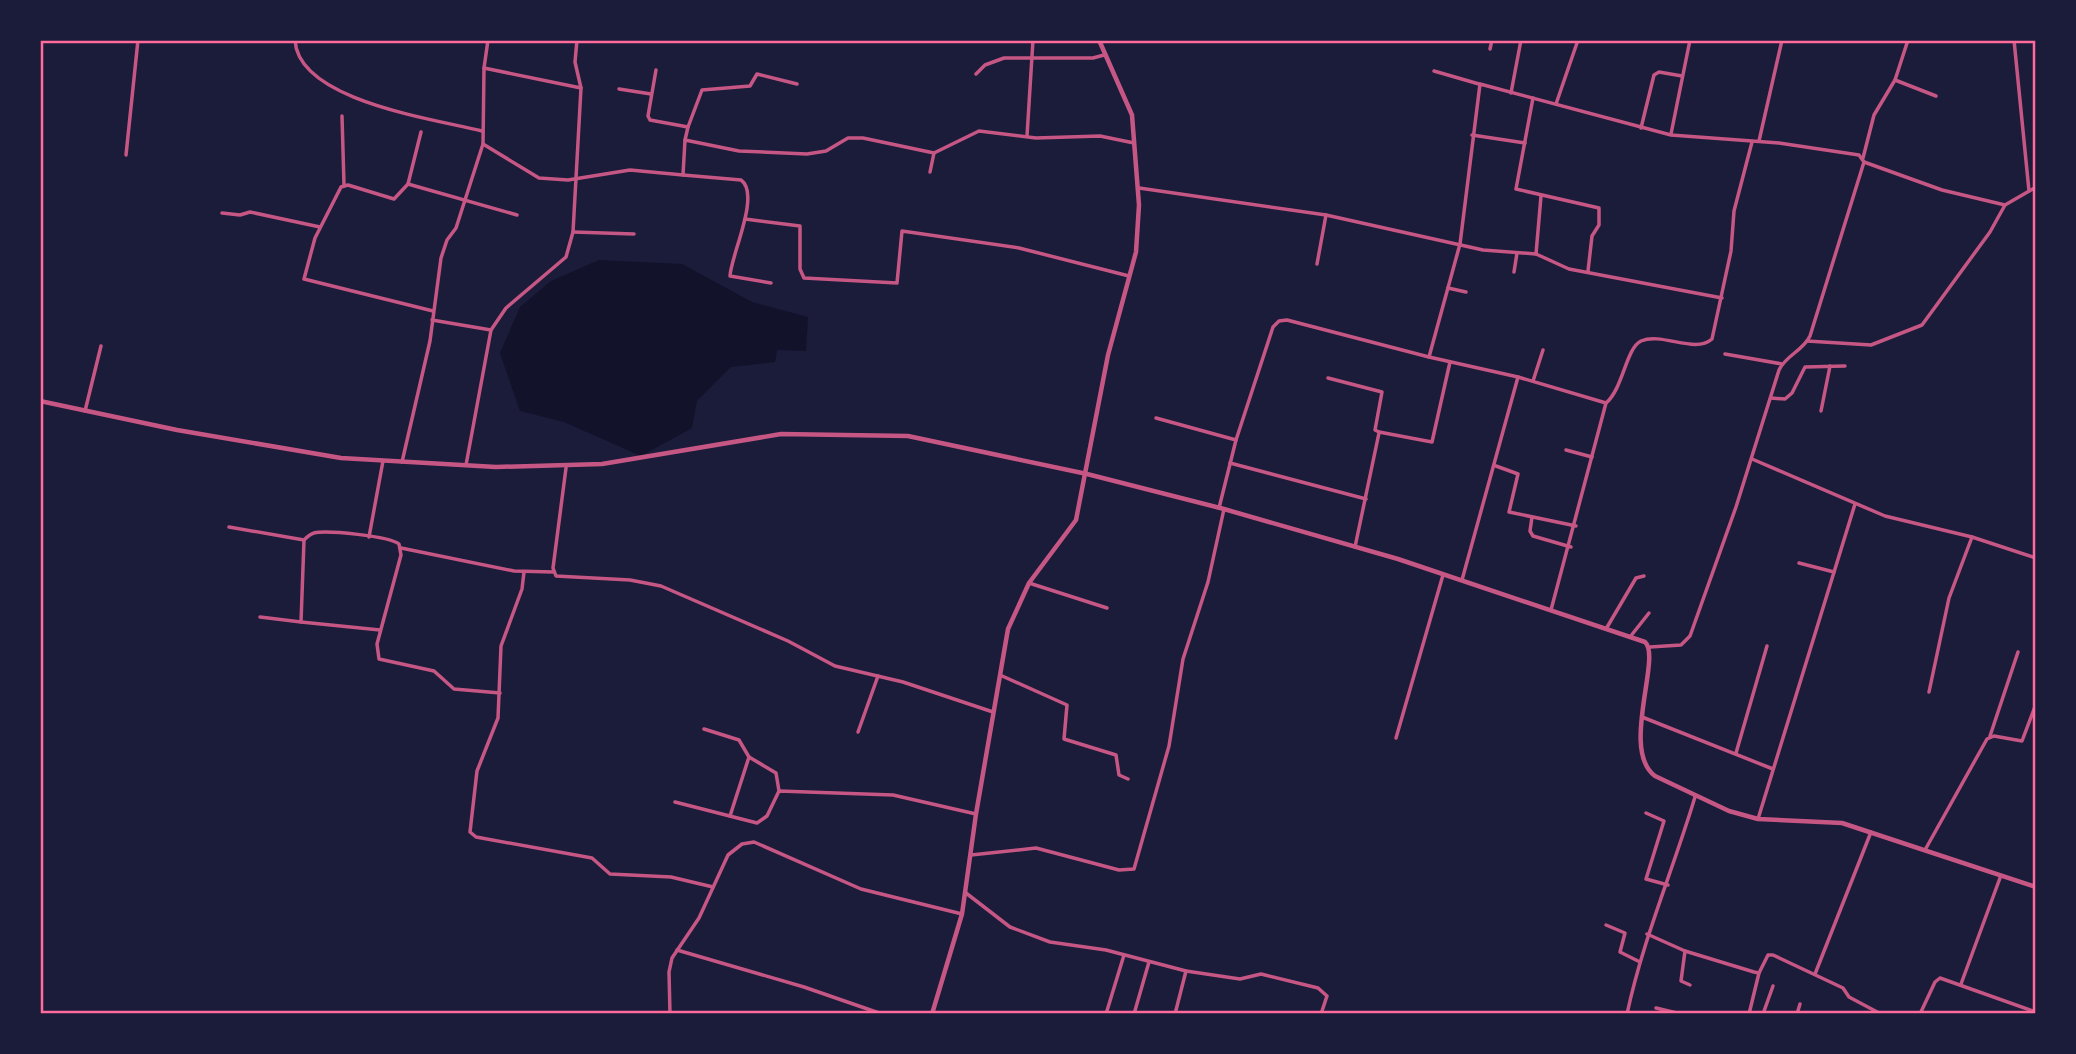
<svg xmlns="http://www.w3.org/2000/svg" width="2076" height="1054" font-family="'Roboto Condensed',sans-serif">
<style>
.water{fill:#12122b}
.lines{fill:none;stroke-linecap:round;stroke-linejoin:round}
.minor{stroke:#c65784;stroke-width:3.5}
.tertiary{stroke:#c65784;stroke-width:4.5}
.neatline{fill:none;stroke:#ff6b9d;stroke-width:2.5}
</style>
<rect width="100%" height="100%" fill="#1b1b3a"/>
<polygon class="water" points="599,260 682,264 752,302 808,317 806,351 777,350 775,362 731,367 697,401 692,428 641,456 564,422 520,411 500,353 520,307 551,281"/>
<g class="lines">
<g class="minor">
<path d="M 295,40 C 298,101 435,119 482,131"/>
<polyline points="2014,40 2029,191"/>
<polyline points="1490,49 1492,40"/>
<polyline points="484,68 488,40"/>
<polyline points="656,70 648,116 650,120 688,127 685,140"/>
<polyline points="1434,71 1479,84"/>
<polyline points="976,74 985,65 1004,58 1093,58 1104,55"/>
<polyline points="1895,80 1936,96"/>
<polyline points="619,89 651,94"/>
<polyline points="1511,93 1521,40"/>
<polyline points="1533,98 1516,189 1599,208 1599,225 1592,236 1588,271"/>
<polyline points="1556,104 1578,40"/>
<polyline points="342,116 344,185"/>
<polyline points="688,127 702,90 750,86 757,74 797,84"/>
<polyline points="1641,128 1654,75 1659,72 1682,76"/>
<polyline points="421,132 408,184 394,199 348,185 341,187 315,238 304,279 433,311"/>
<polyline points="1671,134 1690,40"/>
<polyline points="1472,135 1525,143"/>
<polyline points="1027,136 1033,40"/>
<polyline points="1759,141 1782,40"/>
<polyline points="483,144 539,178 568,180 630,170 683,175 685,140 739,151 807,154 826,151 848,138 863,138 934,153 979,131 1036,138 1100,136 1134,143"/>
<polyline points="126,155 138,40"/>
<polyline points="1863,158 1874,115 1895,80 1908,40"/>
<polyline points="930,172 934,153"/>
<path d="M 683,175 L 741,180 C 761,194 731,255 730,276 L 771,283"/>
<polyline points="408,184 517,215"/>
<polyline points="1139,188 1326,215 1483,250 1536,254 1569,269 1722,298"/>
<polyline points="222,213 240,215 250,212 320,227"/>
<polyline points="745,219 800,226 800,269 804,278 897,283 902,231 1019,248 1129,276"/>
<polyline points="573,232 634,234"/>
<polyline points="1536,254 1541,196"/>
<polyline points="1317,264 1326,215"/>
<polyline points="1514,272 1517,253"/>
<polyline points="1448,288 1466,292"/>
<polyline points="432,320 491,330"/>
<polyline points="1807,341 1871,345 1922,325 1990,232 2005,205"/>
<polyline points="1725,354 1782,364"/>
<polyline points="1429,357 1518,377 1606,403"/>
<polyline points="1328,378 1382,392 1375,430 1379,432"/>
<polyline points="1533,381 1543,350"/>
<polyline points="1771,398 1785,399 1792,393 1805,367 1845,366"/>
<polyline points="85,411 101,346"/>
<polyline points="1821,411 1830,366"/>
<polyline points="1156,418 1236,440"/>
<polyline points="1379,432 1432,442 1450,362"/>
<polyline points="1566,450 1592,457"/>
<polyline points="1752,459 1885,516 1972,537 2036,558"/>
<polyline points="402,462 430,341 441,258 447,240 456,228 483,144 484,68 581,88"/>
<polyline points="1230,463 1366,499"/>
<polyline points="466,465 491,330 506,308 566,257 573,232 581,88 575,62 577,40"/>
<polyline points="1496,466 1518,474 1509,512 1576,526"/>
<polyline points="566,468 553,568 556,576 630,580 661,586 788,641 835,666 903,682 993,712"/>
<polyline points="1219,508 1236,440 1273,327 1279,321 1287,320 1429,357 1460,244 1480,84 1671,135 1779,143 1859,155 1864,162 1942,190 2005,205 2036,187"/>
<polyline points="1532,517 1530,531 1533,536 1571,547"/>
<polyline points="229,527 304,540 301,622 260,617"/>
<polyline points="369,537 383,461"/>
<path d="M 304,540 C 307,537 310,534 314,533 C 327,530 389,536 399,544 L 401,555 L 377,644 L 379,659 L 434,671 L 454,689 L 500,693"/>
<polyline points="1355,547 1379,433"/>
<polyline points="401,548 514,571 554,572"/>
<polyline points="1799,563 1834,572"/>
<polyline points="524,572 522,589 501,646 498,718 477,771 470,832 476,837 592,858 610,874 671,877 713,887"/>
<polyline points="1462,580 1518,377"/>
<polyline points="1029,583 1107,608"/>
<path d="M 1551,610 L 1606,403 C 1623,389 1626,348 1641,341 C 1662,332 1695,354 1712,339 L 1731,251 L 1734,211 L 1752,142"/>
<polyline points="301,622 380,630"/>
<polyline points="1606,629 1636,578 1644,576"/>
<polyline points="1630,637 1649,613"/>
<path d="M 1650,647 L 1681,645 L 1690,636 L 1736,507 L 1779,370 C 1786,355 1803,351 1810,336 L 1864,162"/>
<polyline points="1000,675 1067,705 1064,739 1116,755 1119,775 1128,779"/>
<polyline points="1929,692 1949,598 1972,537"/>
<polyline points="1642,717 1773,769"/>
<polyline points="704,729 739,740 749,757 776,773 779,791"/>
<polyline points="858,732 878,676"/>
<polyline points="1990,736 2018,652"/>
<polyline points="1396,738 1443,575"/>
<polyline points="1736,753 1767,646"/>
<polyline points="675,802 757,823 767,816 779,791 893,795 976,814"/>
<polyline points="1646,813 1664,821 1646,879 1668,885"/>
<polyline points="730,816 749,757"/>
<polyline points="1758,819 1855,504"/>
<polyline points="1925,850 1987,739 1994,736 2022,741 2036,704"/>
<polyline points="971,855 1036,848 1119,870 1134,869 1169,746 1183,659 1208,582 1224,509"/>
<polyline points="966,893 1010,927 1050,942 1106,950 1186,971 1240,979 1261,974 1318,988 1327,996 1321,1014"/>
<polyline points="1606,925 1625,933 1620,952 1638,961"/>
<polyline points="1647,934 1685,951 1754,972 1759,973 1768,955 1773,955 1843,988 1849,997 1881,1014"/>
<polyline points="677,950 804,987 882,1014"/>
<polyline points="1685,951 1681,981 1690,985"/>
<polyline points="1815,974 1871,832"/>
<polyline points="1961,984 2000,878"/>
<polyline points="1656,1008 1681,1014"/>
<polyline points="670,1014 669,972 672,958 699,918 728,855 742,844 754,842 861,889 962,914"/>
<polyline points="1106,1014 1124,955"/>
<polyline points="1134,1014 1149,962"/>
<polyline points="1175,1014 1186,971"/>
<path d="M 1627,1014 C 1643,939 1673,870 1695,797"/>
<polyline points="1749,1014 1759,973"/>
<polyline points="1763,1014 1773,986"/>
<polyline points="1797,1014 1800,1004"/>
<polyline points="1920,1014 1935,982 1940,978 2036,1012"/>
</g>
<g class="tertiary">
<path d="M 40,401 L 177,430 L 341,458 L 496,467 L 602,464 L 781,434 L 908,436 L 1087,474 L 1224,509 L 1398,559 L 1645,642 C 1662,657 1620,750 1655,776 L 1729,811 L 1758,819 L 1842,823 L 2036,887"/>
<polyline points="932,1014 962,914 976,814 1008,629 1029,583 1076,520 1108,355 1136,252 1139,205 1132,115 1099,40"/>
</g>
</g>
<rect width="2076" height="1054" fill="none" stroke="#1b1b3a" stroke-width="84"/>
<rect x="42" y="42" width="1992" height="970" class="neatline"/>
</svg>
